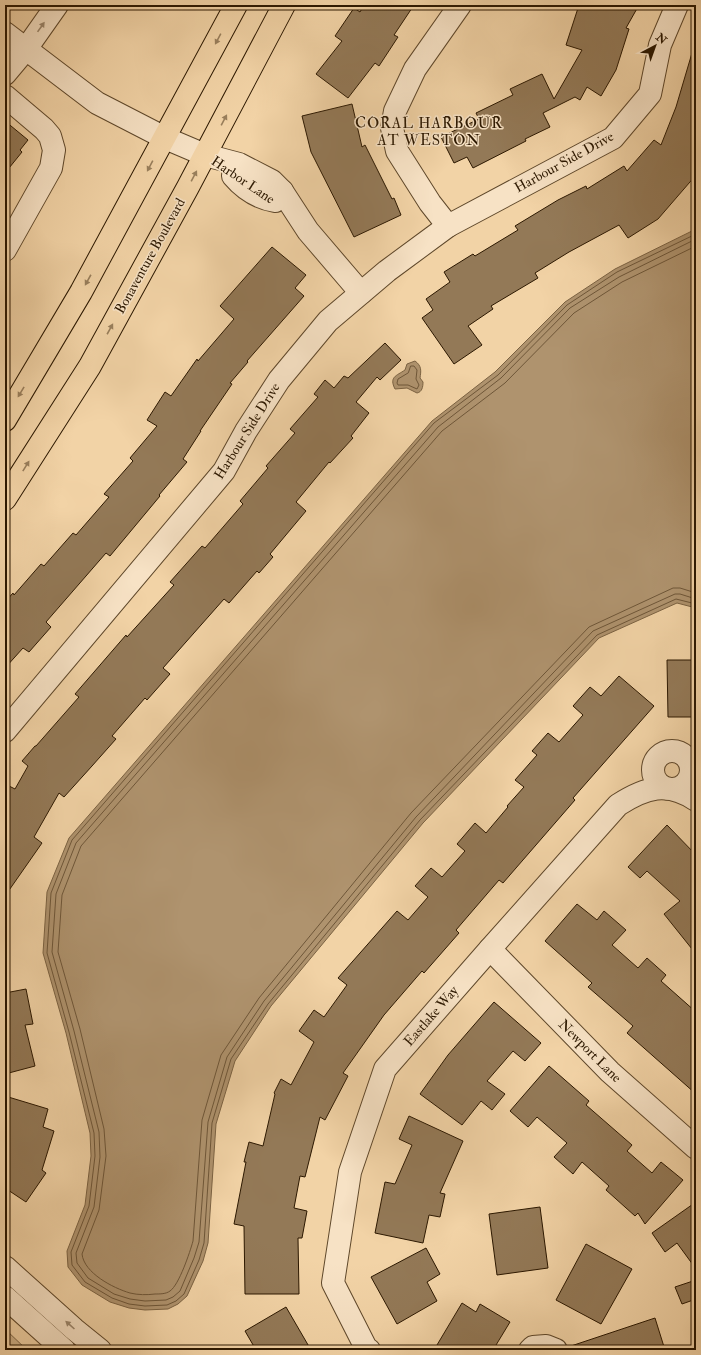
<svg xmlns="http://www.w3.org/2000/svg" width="701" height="1355" font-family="'IM FELL Double Pica',serif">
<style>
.green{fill:#d0b38a;stroke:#7e6646}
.water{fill:#af936e;stroke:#7b6242}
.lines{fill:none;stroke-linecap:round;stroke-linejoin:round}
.shore{stroke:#6e5638;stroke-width:1}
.building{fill:#937957;stroke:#2c1801}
.minor-casing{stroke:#5e472a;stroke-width:24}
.major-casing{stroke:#2c1801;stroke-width:24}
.minor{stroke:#f7e2c5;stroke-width:22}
.major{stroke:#f2d3a6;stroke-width:22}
.oneway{fill:#9c876d}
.oneway2{fill:#997f5c}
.labels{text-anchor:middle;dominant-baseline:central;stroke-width:3;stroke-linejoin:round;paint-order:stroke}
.street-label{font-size:14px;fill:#2c1801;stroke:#f7e2c5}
.neighbourhood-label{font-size:15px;letter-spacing:1px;fill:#2c1801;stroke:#f7e2c5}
</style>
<rect width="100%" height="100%" fill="#f2d3a6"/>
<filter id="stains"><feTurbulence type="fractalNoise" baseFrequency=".005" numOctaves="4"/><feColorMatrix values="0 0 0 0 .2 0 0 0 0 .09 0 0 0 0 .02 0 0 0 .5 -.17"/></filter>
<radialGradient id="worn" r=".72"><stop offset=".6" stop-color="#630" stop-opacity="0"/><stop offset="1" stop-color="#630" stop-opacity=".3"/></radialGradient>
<polygon class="green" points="5,1329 27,1350 5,1350"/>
<g class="water">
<polygon points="696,229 696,608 677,603 599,638 423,823 271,1006 235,1061 216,1124 208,1243 203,1261 187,1296 178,1304 168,1309 145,1310 129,1308 110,1302 82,1285 68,1267 67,1251 85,1205 91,1156 90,1133 66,1033 43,953 47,892 69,838 432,421 495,372 565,302 615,269"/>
<path d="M 415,361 C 422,366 421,371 420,378 L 423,382 C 423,387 422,392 417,393 L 407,388 L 395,389 C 389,377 396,376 405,370 L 407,364 Z"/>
</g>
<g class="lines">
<g class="shore">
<polyline points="696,234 617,272 567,305 498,375 434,423 72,840 51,893 47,953 69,1032 94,1133 95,1156 89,1206 71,1252 72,1265 85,1282 112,1298 129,1304 145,1306 167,1305 176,1301 184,1294 199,1260 204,1243 212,1123 231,1059 268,1004 420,820 597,635 676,599 696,604"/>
<polyline points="696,239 619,277 570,308 501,378 438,427 76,843 56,894 52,952 74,1031 99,1132 100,1157 94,1207 76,1253 77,1263 88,1278 114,1294 130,1299 145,1301 166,1300 173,1297 180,1291 194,1258 199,1242 208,1122 227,1057 264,1001 416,817 593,631 675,594 680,594 696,599"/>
<path d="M 696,246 L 622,282 L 574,313 L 505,383 L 442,431 L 81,846 L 62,895 L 58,952 L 80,1029 L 104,1129 L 106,1156 L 99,1210 L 82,1254 C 84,1273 113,1288 130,1293 C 138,1295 147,1295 155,1294 C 160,1294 166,1294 170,1291 C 179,1285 190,1252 193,1241 L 202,1120 L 221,1055 L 259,998 L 411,813 L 589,627 L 673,588 L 680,588 L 696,593"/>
<polygon points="411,366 414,366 417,370 416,379 419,385 417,389 408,385 398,385 397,383 398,379 408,373"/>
</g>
</g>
<g class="building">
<polygon points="364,5 414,5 394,35 398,37 379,66 375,63 348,98 316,74 342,41 335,36 354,8 360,12"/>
<polygon points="579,5 639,5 626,28 629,29 616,70 601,96 587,87 580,100 575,97 543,113 550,127 525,139 526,141 473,168 467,157 454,163 441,137 479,119 476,113 513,95 510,89 542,74 554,99 582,50 566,45"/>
<polygon points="692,53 696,54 696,175 658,219 628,238 619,225 569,252 535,273 538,278 491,306 493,309 468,326 482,345 454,364 422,318 433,310 426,299 450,282 444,272 473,254 475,256 518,230 515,226 558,200 586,186 587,189 624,166 627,171 654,140 661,145 676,107"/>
<polygon points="352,104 362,147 365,145 392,199 394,198 401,215 354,237 311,152 302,116"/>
<polygon points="5,121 28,140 20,150 22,152 5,173"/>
<polygon points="272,247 306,275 295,288 304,296 247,361 248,362 230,383 232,384 200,431 201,431 183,459 187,462 159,495 160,496 110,556 106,553 46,622 51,627 29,652 23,648 5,668 5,602 13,593 14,595 41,564 44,566 73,533 76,535 109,497 104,494 133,461 130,458 157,426 147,420 165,392 171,396 197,359 198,361 234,319 220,306"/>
<polygon points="385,343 401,360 380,380 377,377 356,402 369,413 351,436 353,438 330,463 329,462 296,502 306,511 270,554 273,557 259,573 257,571 229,603 224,599 163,668 170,674 147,700 145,698 112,736 116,739 92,766 64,797 59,793 34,837 42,843 5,896 5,784 15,789 28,766 22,761 35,746 36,746 79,697 75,694 126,635 127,637 174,585 170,582 202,546 205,548 243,504 240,501 268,468 266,466 295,433 290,429 318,397 314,394 325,380 334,388 344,376 348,378"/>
<polygon points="667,660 696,660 696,717 668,717"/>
<polygon points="619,676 654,706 573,798 575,800 503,883 499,880 456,930 459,933 424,973 422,971 384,1015 343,1073 348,1076 325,1120 320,1117 305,1177 300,1176 294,1208 307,1211 302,1238 298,1238 299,1294 245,1294 244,1226 234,1224 246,1162 244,1162 249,1142 263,1146 275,1094 274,1093 281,1079 291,1085 314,1042 299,1031 314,1010 324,1017 347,985 338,978 397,911 408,920 428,897 415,886 431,868 442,877 465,851 457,844 475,823 486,833 508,807 507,806 524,787 515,780 537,755 532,751 548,733 559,742 583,715 573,706 590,687 601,696"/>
<polygon points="667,825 696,855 696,954 664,914 680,901 647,871 640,878 628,867"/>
<polygon points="577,904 597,920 604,911 626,930 612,945 638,968 647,958 666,975 661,981 696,1012 696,1094 627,1033 633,1026 588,987 592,983 545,941"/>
<polygon points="26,989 33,1024 25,1025 35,1066 5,1074 5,993"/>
<polygon points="494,1002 541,1043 525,1061 513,1051 487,1081 505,1094 492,1110 481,1101 462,1125 420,1094 448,1055"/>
<polygon points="549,1066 589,1101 586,1105 632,1145 627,1151 652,1173 661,1162 683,1180 645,1224 638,1213 635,1216 606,1190 609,1186 582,1162 573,1174 554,1157 567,1143 537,1117 528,1127 510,1111"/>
<polygon points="5,1096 48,1109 43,1127 54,1131 42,1170 46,1173 26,1202 5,1188"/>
<polygon points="409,1116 463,1141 440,1193 445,1194 440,1217 429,1215 423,1243 375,1233 385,1182 395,1184 412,1145 399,1139"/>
<polygon points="696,1202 696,1269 677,1243 665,1252 652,1233"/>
<polygon points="540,1207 548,1268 497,1275 489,1214"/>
<polygon points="586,1244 632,1269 601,1324 556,1300"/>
<polygon points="426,1248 440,1274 427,1282 437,1301 397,1324 371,1277"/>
<polygon points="696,1280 696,1299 682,1304 675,1287"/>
<polygon points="462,1303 476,1312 480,1304 510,1322 493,1350 434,1350"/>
<polygon points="286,1307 311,1350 256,1350 245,1331"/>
<polygon points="655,1318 665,1350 568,1350 568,1347"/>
</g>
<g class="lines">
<g class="minor-casing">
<g id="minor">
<polyline points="460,5 415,69 395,111 392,128 397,151 430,203 448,226 613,138 650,94 660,45 677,5"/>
<polyline points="5,33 97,103 165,138 205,155 239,164 272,181 282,191 308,231 361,293"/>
<polyline points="5,74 26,49 57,5"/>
<polyline points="5,96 44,129 50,136 54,150 51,168 5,250"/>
<path d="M 233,176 C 244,189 258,198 275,201 L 282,191"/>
<polyline points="5,731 224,471 246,431 279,380 328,321 387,271 448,226"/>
<circle cx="672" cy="770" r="19"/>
<polyline points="490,949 610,1072 696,1148"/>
<polyline points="5,1267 74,1329 100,1350"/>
<polyline points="5,1297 64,1350"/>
<path d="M 369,1350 L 366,1348 L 333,1283 L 350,1172 L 385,1069 L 490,949 L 618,805 C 646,787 667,781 696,800"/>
<polyline points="530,1350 533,1347 546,1346 556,1350"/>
</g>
</g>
<g class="major-casing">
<g id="major">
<polyline points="5,420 81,292 236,5"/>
<polyline points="5,499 90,366 188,187 284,5"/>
</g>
</g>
<use href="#minor" class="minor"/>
<use href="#major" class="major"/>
</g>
<defs><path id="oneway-solid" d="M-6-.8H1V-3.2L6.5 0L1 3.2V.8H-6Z"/></defs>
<g class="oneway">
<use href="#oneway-solid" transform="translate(41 27) rotate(-55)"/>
<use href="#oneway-solid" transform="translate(70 1325) rotate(-138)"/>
</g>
<g class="oneway2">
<use href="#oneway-solid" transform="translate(218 39) rotate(118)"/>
<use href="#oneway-solid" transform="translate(224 120) rotate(-62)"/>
<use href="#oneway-solid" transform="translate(150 166) rotate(118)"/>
<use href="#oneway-solid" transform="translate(194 176) rotate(-62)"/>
<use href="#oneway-solid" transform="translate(88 280) rotate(119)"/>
<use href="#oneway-solid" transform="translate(110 329) rotate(-61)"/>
<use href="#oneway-solid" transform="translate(21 392) rotate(121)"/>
<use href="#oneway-solid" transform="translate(26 466) rotate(-58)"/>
</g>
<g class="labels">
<g class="street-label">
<text transform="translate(564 162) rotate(-29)">Harbour Side Drive</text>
<text transform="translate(243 180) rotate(34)">Harbor Lane</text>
<text transform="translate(150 256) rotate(-61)">Bonaventure Boulevard</text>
<text transform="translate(247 431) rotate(-58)">Harbour Side Drive</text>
<text transform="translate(431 1016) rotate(-49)">Eastlake Way</text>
<text transform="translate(590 1051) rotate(45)">Newport Lane</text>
</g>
<g class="neighbourhood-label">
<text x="429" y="123">CORAL HARBOUR<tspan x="429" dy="17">AT WESTON</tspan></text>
</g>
</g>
<rect width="701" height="1355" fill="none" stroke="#f2d3a6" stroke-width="20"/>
<rect x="6" y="6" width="689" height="1343" fill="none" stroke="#2c1801" stroke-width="2"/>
<rect x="10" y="10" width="681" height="1335" fill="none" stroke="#2c1801"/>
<g transform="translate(655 46) rotate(41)" stroke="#f7e2c5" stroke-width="3" paint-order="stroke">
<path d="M0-3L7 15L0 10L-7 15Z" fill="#2c1801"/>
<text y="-6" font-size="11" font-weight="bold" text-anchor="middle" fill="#2c1801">N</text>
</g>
<rect width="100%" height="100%" filter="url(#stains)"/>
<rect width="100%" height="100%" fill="url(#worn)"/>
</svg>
